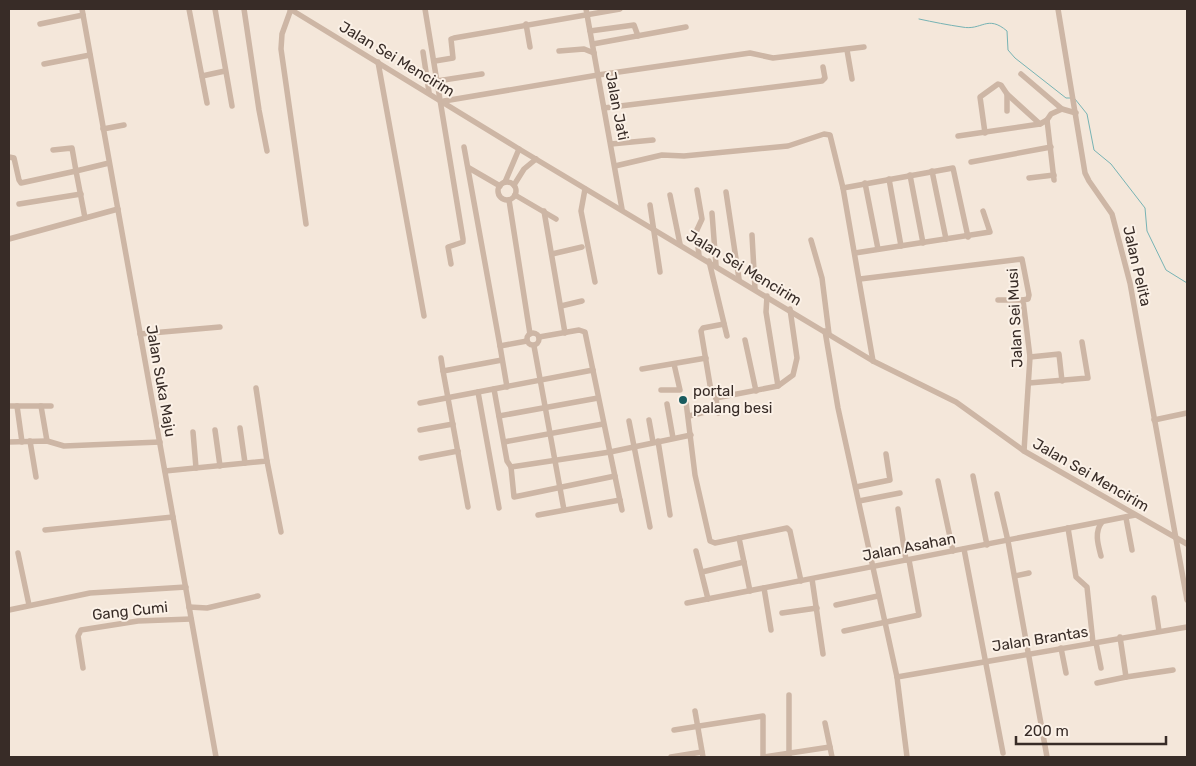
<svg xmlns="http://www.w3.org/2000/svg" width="1196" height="766" font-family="Rubik,sans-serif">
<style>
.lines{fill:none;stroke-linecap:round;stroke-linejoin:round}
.stream{stroke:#77b3b4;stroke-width:1}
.minor{stroke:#cdb6a5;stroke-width:5.5}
.poi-dot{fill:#195b5e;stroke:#fbf1e7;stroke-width:2}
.labels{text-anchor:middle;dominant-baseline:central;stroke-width:4;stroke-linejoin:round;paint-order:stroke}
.street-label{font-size:15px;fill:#382c27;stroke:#fbf1e7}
.poi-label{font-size:15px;fill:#382c27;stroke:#fbf1e7;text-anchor:start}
</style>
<rect width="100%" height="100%" fill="#f4e7da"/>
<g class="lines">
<g class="stream">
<path d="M 919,19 C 933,22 948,25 962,27 C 982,31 987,14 1007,31 L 1008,50 L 1015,58 L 1066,98 L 1071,98"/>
<polyline points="1075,99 1087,114 1094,150 1111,164 1145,208 1147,231 1166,270 1187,283"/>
</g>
<g class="minor">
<polyline points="82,9 216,757"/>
<polyline points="189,9 207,103"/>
<polyline points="215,9 232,106"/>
<polyline points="244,9 259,110 267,151"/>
<polyline points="290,9 519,149 873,361 956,402 1024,451 1187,544"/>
<polyline points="291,9 282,34 281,49 306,224"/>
<polyline points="425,9 463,239 463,242 448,247 451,264"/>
<polyline points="586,9 622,209"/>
<polyline points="1058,9 1085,173 1089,181 1112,214 1130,283 1187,600"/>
<polyline points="40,24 83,15"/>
<polyline points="526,24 530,47"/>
<polyline points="590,31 634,25 638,36"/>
<polyline points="593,44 686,27"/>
<polyline points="847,50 852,79"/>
<polyline points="559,51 584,49 594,53"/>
<polyline points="423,52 429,92"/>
<polyline points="435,61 453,58 451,39 454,38 620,9"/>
<polyline points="378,62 424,316"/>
<polyline points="44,64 90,55"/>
<polyline points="1021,74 1062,109 1076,113"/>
<polyline points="202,76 225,71"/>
<polyline points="437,81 482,74"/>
<polyline points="1007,94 1040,124"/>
<polyline points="444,101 598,75 750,53 773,58 864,47"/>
<polyline points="604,108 822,81 825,78 823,67"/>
<polyline points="103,129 124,125"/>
<polyline points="985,133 980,97 998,84 1001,85 1007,94 1007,111"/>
<polyline points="958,136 1040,124 1047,120"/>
<polyline points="611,144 653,140"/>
<polyline points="464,147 500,346 527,341"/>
<polyline points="53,150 72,148 76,171 109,163"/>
<polyline points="9,157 14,158 19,180 21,183 76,171 85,218"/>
<polyline points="971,162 1051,147"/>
<polyline points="615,166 662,155 684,156 788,146 824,134 830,135 843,188 873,361"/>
<polyline points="469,168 500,186"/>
<polyline points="932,171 946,239"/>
<polyline points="910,175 923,243"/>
<polyline points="1029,178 1054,175"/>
<polyline points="889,179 901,246"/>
<polyline points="1054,180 1047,120 1051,114 1062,109"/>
<polyline points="505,182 519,149"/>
<circle cx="507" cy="191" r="9"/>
<polyline points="865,183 878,249"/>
<polyline points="514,185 524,169 536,159"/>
<polyline points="843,188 953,168 968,237"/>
<polyline points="585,189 581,211 595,282"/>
<polyline points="697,190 702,219 696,232 699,255"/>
<polyline points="726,192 739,279"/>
<polyline points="515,195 556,219"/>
<polyline points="670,195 680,244"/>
<polyline points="509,200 530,334"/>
<polyline points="19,204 81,194"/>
<polyline points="650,205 660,272"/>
<polyline points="544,211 565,333"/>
<polyline points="712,213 716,265"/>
<polyline points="752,235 755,289"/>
<polyline points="9,239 118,209"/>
<polyline points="811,240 822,278 829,334"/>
<polyline points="855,253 990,232 983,211"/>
<polyline points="552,254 582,247"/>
<polyline points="709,261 727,336"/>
<polyline points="860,279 1022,259 1029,295 1028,299 1023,300 1030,357 1024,451"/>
<polyline points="767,296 766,312 778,386"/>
<polyline points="998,300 1023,300"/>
<polyline points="561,306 582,301"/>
<polyline points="825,331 838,408 897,677 907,757"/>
<circle cx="533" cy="339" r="6"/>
<polyline points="140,334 220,327"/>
<polyline points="539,337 579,330 585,332 622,510"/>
<polyline points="745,340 756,391"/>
<polyline points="500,346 507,387"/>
<polyline points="534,346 564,510"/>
<polyline points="1030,357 1059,354 1062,381"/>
<polyline points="441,358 443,371"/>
<polyline points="642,369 706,358"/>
<polyline points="1029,383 1088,378 1082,342"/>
<polyline points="494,389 507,461 511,467 514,497 615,476"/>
<polyline points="661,390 680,390 674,364"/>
<polyline points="478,392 499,508"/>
<polyline points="716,398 778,386 793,375 797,358 790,309"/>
<polyline points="686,402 695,475 710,541 715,543 787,528 790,531 801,581"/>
<polyline points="420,403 593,370"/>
<polyline points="667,404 673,438"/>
<polyline points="9,406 51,406"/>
<polyline points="17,406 22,442"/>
<polyline points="41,406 47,441"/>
<polyline points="718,413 716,398 711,391 701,331 703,328 724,324"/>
<polyline points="499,416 598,398"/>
<polyline points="689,416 705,412"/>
<polyline points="649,420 653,442"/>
<polyline points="1154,420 1187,413"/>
<polyline points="629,421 650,527"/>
<polyline points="240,428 245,463"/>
<polyline points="215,430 220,466"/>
<polyline points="420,430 453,424"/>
<polyline points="193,432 196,468"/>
<polyline points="30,441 36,477"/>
<polyline points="658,441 670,515"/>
<polyline points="9,442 47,441 64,446 160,442"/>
<polyline points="504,442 603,424"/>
<polyline points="421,458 458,451"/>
<polyline points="267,461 281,532"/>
<polyline points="511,467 610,452 691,435"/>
<polyline points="165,471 267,461 256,388"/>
<polyline points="973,476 987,545"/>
<polyline points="938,481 953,551"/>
<polyline points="856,487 890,480 886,454"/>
<polyline points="997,494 1008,541 1047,757"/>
<polyline points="859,501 900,493"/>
<polyline points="468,507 443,371 502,360"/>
<polyline points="898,509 906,560"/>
<polyline points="538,515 620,500"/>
<polyline points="1126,518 1132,550"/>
<polyline points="1068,528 1076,577 1087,587 1093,643"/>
<polyline points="45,530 173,517"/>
<polyline points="739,538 750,591"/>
<polyline points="964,549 1003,753"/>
<polyline points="696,551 708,599"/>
<polyline points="18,553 29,605"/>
<path d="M 1101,556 C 1098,545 1094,532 1102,522"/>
<polyline points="702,572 744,562"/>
<polyline points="1015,576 1029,573"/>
<polyline points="812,579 823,654"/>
<polyline points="764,588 771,630"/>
<polyline points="1154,598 1159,631"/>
<polyline points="687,603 1135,515"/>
<polyline points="836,605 878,596"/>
<polyline points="189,607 207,608 258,596"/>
<polyline points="9,610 90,593 186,587"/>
<polyline points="782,613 817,608"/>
<polyline points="844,631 919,615 909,560"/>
<polyline points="1120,637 1126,677 1173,670"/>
<polyline points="1096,643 1101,668"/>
<polyline points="1061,648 1066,673"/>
<polyline points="83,668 78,636 81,630 138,621 191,619"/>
<polyline points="897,677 1187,627"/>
<polyline points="1097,683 1126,677"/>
<polyline points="789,695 789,757"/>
<polyline points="695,711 703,757"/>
<polyline points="825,723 830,747"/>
<polyline points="674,730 763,716 763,757"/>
<polyline points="671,757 702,752"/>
<polyline points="764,757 830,747 832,757"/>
</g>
</g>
<circle class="poi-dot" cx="683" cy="400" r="5"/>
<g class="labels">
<g class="street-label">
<text transform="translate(397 59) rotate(31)">Jalan Sei Mencirim</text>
<text transform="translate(617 106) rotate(79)">Jalan Jati</text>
<text transform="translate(1137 266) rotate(77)">Jalan Pelita</text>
<text transform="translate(744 268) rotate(31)">Jalan Sei Mencirim</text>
<text transform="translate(1015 318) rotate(-93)">Jalan Sei Musi</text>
<text transform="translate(161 381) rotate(80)">Jalan Suka Maju</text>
<text transform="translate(1091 475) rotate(30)">Jalan Sei Mencirim</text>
<text transform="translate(909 547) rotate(-11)">Jalan Asahan</text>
<text transform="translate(130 611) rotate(-6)">Gang Cumi</text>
<text transform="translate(1040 639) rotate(-9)">Jalan Brantas</text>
</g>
<g class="poi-label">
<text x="693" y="391">portal<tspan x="693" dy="17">palang besi</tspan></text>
</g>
</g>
<rect width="1196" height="766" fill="none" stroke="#382c27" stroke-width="20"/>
<path d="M1016 736v8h150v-8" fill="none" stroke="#382c27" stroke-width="2.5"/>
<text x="1024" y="736" font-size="15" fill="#382c27" stroke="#fbf1e7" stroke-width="4" paint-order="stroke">200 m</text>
</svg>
